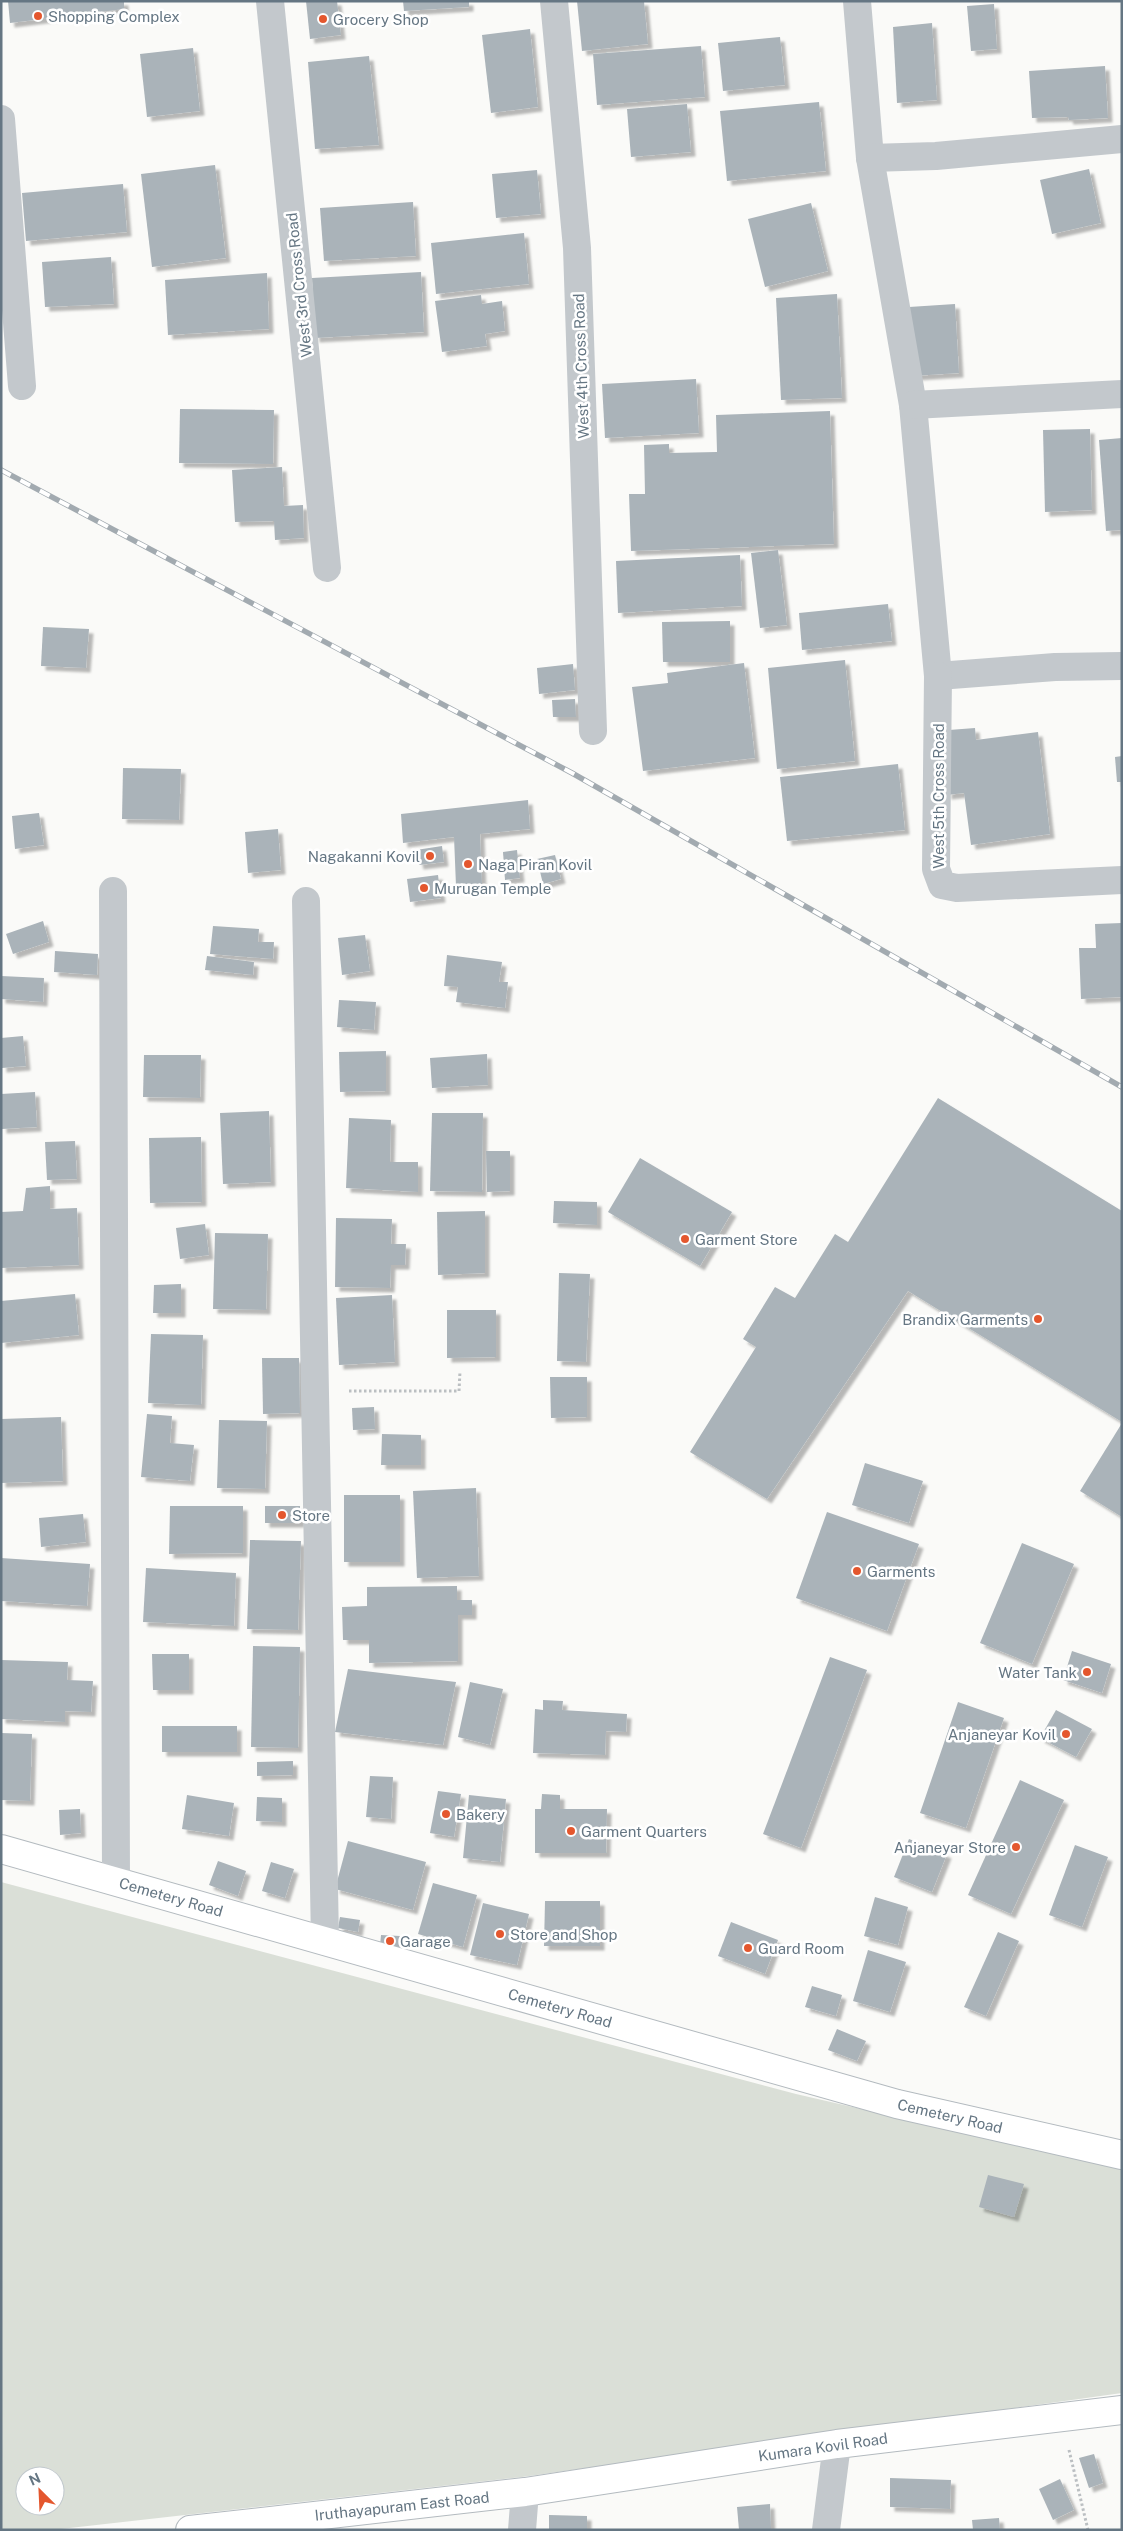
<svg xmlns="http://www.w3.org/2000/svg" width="1123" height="2531" font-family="'Public Sans',sans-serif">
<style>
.green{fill:#dadfd7;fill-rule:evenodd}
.building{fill:#aab3b9;filter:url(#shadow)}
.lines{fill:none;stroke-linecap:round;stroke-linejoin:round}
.secondary-casing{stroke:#b3babf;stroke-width:30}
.path{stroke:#bbbfc2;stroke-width:3;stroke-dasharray:2.5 2.5;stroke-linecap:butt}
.minor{stroke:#c3c8cc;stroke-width:28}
.secondary{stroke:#fff;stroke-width:28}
.rail-casing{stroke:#a2aab0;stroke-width:5.5}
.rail{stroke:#fff;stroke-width:4;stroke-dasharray:11;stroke-linecap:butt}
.poi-dot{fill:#e4572e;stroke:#fff;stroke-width:2}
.labels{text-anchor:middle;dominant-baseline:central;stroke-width:5;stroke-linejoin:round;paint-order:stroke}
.poi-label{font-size:15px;fill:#657683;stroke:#fff;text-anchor:start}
.street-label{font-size:15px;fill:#657683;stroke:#fff}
</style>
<defs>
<filter id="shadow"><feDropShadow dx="4.5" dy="4.5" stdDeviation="1" flood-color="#0004"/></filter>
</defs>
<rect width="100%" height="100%" fill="#fafaf8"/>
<path class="green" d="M 1,1882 L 796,2094 L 1122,2169 L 1122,2393 L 522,2477 L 52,2530 L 1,2530 ZM 25,2476 L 55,2476 L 55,2506 L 25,2506 Z"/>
<g class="building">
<polygon points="8,1 124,1 124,9 10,23"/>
<polygon points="306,1 337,1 341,35 310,39"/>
<polygon points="403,1 469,1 469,7 404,11"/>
<polygon points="577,1 644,1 648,44 582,51"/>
<polygon points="994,4 997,49 971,51 967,6"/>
<polygon points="932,23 937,100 897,103 893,27"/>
<polygon points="530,29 538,107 491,113 482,35"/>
<polygon points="780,37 785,85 723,91 718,43"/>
<polygon points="701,46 705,97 597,105 593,54"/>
<polygon points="193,48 200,111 147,117 140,54"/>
<polygon points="369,56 379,145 315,149 308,62"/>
<polygon points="1105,66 1108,118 1069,120 1068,117 1032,118 1029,71"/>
<polygon points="819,102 826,171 727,181 720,111"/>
<polygon points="687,104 691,152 631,157 627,109"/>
<polygon points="215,165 226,258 152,267 141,174"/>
<polygon points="1089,169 1101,223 1052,234 1040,180"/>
<polygon points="537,170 541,214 496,218 492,174"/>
<polygon points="123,184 127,232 26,241 22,193"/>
<polygon points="413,202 416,256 324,261 320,208"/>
<polygon points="811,203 828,271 765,287 748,219"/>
<polygon points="524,233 529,284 436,294 431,243"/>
<polygon points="111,257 114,304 45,307 42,262"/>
<polygon points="421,272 424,332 315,338 312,278"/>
<polygon points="267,273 269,329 168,335 165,280"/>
<polygon points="837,294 842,398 781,400 776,298"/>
<polygon points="481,295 482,304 502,301 505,331 485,334 487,346 442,352 435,301"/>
<polygon points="955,304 959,373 913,376 909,307"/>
<polygon points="696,379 699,433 605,438 602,384"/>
<polygon points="180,409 274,410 273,464 179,463"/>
<polygon points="830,411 834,544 631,551 629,494 645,494 644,445 669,444 669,453 717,452 716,415"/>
<polygon points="1090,429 1092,510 1045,512 1043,430"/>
<polygon points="1122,438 1122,530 1106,531 1099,440"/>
<polygon points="282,467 284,506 303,505 304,538 275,540 274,521 235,522 232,470"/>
<polygon points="778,550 787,625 760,628 751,553"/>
<polygon points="740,555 742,606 618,613 616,561"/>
<polygon points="888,604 892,641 802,650 799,613"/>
<polygon points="730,621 730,662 663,662 662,622"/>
<polygon points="43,627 89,629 86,668 41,666"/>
<polygon points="845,660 855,761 777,769 768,668"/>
<polygon points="744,663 755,758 643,771 632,687 668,683 667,673"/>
<polygon points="573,664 575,690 539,694 537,668"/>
<polygon points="575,699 576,717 553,717 552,700"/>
<polygon points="975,728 976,740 1038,732 1050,834 971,845 964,793 947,795 949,730"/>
<polygon points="1122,756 1122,782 1117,782 1115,757"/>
<polygon points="898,764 905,830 787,841 780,777"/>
<polygon points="123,768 181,769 179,820 122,819"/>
<polygon points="528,800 530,829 480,834 482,885 456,886 454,837 403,843 401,814"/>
<polygon points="39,813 44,845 15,849 12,816"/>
<polygon points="278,829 281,870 248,873 245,832"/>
<polygon points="442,846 444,862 419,865 416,850"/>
<polygon points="517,850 520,878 505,880 503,852"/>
<polygon points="555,855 561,879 543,884 537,859"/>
<polygon points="438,875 441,898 410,902 407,879"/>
<polygon points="43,921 49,942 13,954 6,934"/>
<polygon points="1122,923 1122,997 1081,999 1079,948 1096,948 1095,924"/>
<polygon points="213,926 259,929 258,942 274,942 273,959 210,954"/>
<polygon points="365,935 370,971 342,975 338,938"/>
<polygon points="55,951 98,954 97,975 54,972"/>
<polygon points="447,955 502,962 499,982 508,982 505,1008 456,1002 458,987 444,986"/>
<polygon points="207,956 254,962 253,975 205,970"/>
<polygon points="1,976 44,978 43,1002 1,999"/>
<polygon points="339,1000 376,1002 374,1030 337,1027"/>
<polygon points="23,1036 26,1066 2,1068 1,1038"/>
<polygon points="386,1051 386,1091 340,1092 339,1052"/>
<polygon points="487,1054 488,1085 432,1088 430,1058"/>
<polygon points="144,1055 201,1055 200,1098 143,1097"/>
<polygon points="35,1092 37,1127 2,1129 1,1094"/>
<polygon points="938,1098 1122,1211 1122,1422 908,1291 767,1499 690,1452 756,1347 743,1339 775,1287 795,1298 835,1234 848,1242"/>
<polygon points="269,1111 271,1182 223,1184 220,1113"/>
<polygon points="432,1113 483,1113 482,1192 430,1191"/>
<polygon points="349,1118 391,1120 390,1162 418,1162 418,1192 346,1188"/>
<polygon points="201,1137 202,1202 150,1203 149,1138"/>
<polygon points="75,1141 77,1179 47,1180 45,1142"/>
<polygon points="486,1151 510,1151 510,1191 487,1192"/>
<polygon points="640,1158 732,1212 700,1266 608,1212"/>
<polygon points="50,1186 50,1209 77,1208 79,1265 1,1268 1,1212 23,1211 26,1188"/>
<polygon points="554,1201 597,1202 597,1225 553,1223"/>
<polygon points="485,1211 485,1273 438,1275 437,1212"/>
<polygon points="336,1218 392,1219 391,1244 406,1244 405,1265 391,1265 390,1288 335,1287"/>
<polygon points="205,1224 209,1255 180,1259 176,1228"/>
<polygon points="215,1233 268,1234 266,1310 213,1309"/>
<polygon points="559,1273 590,1274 586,1362 557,1361"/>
<polygon points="181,1284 181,1313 153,1313 154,1285"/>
<polygon points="75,1294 79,1335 1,1343 1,1301"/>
<polygon points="392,1295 395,1362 339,1365 336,1298"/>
<polygon points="447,1310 496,1310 496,1357 447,1358"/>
<polygon points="151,1334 203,1335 201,1405 148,1403"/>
<polygon points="262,1358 299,1358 300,1413 263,1414"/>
<polygon points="550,1377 587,1377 587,1417 551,1418"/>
<polygon points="374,1407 375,1429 353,1430 352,1408"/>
<polygon points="147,1414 172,1416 170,1443 194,1445 190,1481 141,1477"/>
<polygon points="61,1417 63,1481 1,1483 1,1419"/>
<polygon points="219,1420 267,1421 265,1489 217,1488"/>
<polygon points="1122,1423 1122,1517 1080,1491"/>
<polygon points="382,1434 421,1435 421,1465 381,1465"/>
<polygon points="865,1463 923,1481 909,1523 852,1505"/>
<polygon points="476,1488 479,1576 417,1578 413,1491"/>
<rect x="344" y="1495" width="56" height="67"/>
<polygon points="170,1506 243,1506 243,1553 169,1554"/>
<rect x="265" y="1506" width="35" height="17"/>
<polygon points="827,1512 919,1544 887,1631 796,1598"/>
<polygon points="83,1514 86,1542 41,1547 39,1518"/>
<polygon points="250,1540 301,1541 298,1630 247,1629"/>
<polygon points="1022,1543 1074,1564 1032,1664 980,1643"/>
<polygon points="1,1558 90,1564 87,1606 1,1601"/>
<polygon points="146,1568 236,1573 234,1626 143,1622"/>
<polygon points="457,1586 457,1600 472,1600 472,1615 458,1615 458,1661 369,1663 369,1640 343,1640 342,1607 367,1606 367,1587"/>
<polygon points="253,1646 300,1647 298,1748 251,1747"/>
<polygon points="1072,1651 1111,1664 1102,1693 1063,1680"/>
<polygon points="152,1654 189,1654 189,1690 153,1690"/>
<polygon points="830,1657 867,1670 801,1848 763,1834"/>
<polygon points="1,1660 68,1662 67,1680 93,1681 91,1712 65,1711 65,1722 1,1719"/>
<polygon points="348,1669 456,1682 443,1745 335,1732"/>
<polygon points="470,1682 503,1689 490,1745 458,1737"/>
<polygon points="543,1700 563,1701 562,1710 627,1714 626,1732 606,1731 605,1755 533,1753 535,1709 543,1710"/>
<polygon points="958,1702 1004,1718 966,1828 920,1813"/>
<polygon points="1056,1710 1092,1729 1076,1757 1040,1738"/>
<rect x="162" y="1726" width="75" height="26"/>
<polygon points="1,1733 32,1734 30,1801 1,1800"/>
<polygon points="293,1761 293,1775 257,1776 257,1762"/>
<polygon points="370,1776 393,1777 391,1819 366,1817"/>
<polygon points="1020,1780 1064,1800 1011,1914 968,1895"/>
<polygon points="438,1791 461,1794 454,1837 430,1833"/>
<polygon points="542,1794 560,1795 560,1809 607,1809 606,1853 535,1853 535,1809 541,1809"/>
<polygon points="187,1795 234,1803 229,1836 182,1829"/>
<polygon points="469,1795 506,1799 500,1862 463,1858"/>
<polygon points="257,1797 282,1798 282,1822 256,1821"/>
<polygon points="80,1809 81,1833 60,1835 59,1810"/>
<polygon points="909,1839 947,1854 932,1892 894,1877"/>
<polygon points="348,1841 426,1862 413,1910 335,1889"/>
<polygon points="1075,1845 1108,1857 1082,1927 1049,1915"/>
<polygon points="218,1861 246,1871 238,1896 209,1885"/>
<polygon points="271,1862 294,1869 285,1898 262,1891"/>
<polygon points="433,1883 477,1895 463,1947 418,1934"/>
<polygon points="875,1897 908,1907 898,1945 864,1936"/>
<polygon points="545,1901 600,1901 600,1946 544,1946"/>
<polygon points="483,1903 529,1914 517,1965 470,1955"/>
<polygon points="340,1917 360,1920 358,1932 338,1928"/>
<polygon points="731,1922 778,1940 765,1974 718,1956"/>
<polygon points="998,1932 1019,1941 986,2016 964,2007"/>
<polygon points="381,1935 400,1936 399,1947 380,1946"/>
<polygon points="868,1950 906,1962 890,2012 853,2001"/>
<polygon points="812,1986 842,1995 836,2016 805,2007"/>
<polygon points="837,2029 866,2041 857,2061 828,2050"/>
<polygon points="988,2175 1024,2184 1014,2217 979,2207"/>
<polygon points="1094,2454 1103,2483 1089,2488 1079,2458"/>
<polygon points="890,2478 951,2480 950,2509 890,2507"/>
<polygon points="1060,2479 1074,2510 1053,2520 1039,2489"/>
<polygon points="770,2504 771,2529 739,2530 737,2507"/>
<polygon points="549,2515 587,2516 587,2530 549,2530"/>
<polygon points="999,2518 1000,2530 973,2530 972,2520"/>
</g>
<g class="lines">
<g class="secondary-casing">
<g id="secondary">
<polyline points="1,1849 897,2104 1122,2155"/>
<polyline points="190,2530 525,2492 837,2444 1122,2410"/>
</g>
</g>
<g class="path">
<polyline points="349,1391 459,1391 460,1371"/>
<polyline points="1069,2450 1088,2530"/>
</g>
<g class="minor">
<polyline points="270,1 327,568"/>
<polyline points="554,1 577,248 593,731"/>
<polyline points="857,1 870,158 913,405 938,676 1055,667 1122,666"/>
<polyline points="1,119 22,386"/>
<polyline points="870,158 936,156 1122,139"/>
<polyline points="913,405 1122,394"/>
<polyline points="938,676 936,869 942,885 957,888 1122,880"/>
<polyline points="113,891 116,1881"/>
<polyline points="306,901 325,1941"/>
<polyline points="522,2530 525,2492"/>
<polyline points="826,2530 837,2444"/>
</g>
<use href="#secondary" class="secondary"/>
<g class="rail-casing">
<polyline id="rail" points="1,470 572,773 1122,1087"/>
</g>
<use href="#rail" class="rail"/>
</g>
<g class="poi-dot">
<circle cx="38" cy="16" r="5"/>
<circle cx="323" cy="19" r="5"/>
<circle cx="430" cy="856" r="5"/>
<circle cx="468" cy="864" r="5"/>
<circle cx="424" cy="888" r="5"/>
<circle cx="685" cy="1239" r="5"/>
<circle cx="1038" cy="1319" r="5"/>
<circle cx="282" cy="1515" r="5"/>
<circle cx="857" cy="1571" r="5"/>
<circle cx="1087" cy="1672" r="5"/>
<circle cx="1066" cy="1734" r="5"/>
<circle cx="446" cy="1814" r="5"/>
<circle cx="571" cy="1831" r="5"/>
<circle cx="1016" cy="1847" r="5"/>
<circle cx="500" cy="1934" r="5"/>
<circle cx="390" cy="1941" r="5"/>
<circle cx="748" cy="1948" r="5"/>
</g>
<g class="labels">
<g class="poi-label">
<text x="48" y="16">Shopping Complex</text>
<text x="333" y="19">Grocery Shop</text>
<text x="420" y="856" text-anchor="end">Nagakanni Kovil</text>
<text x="478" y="864">Naga Piran Kovil</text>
<text x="434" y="888">Murugan Temple</text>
<text x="695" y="1239">Garment Store</text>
<text x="1028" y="1319" text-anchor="end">Brandix Garments</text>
<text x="292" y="1515">Store</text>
<text x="867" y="1571">Garments</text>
<text x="1077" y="1672" text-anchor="end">Water Tank</text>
<text x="1056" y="1734" text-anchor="end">Anjaneyar Kovil</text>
<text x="456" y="1814">Bakery</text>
<text x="581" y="1831">Garment Quarters</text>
<text x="1006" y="1847" text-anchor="end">Anjaneyar Store</text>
<text x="510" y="1934">Store and Shop</text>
<text x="400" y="1941">Garage</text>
<text x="758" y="1948">Guard Room</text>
</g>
<g class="street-label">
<text transform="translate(299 285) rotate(-96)">West 3rd Cross Road</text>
<text transform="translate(581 366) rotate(-92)">West 4th Cross Road</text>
<text transform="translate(938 796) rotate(-90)">West 5th Cross Road</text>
<text transform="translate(171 1897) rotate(16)">Cemetery Road</text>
<text transform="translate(560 2008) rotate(16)">Cemetery Road</text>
<text transform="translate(950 2116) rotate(13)">Cemetery Road</text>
<text transform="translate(823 2447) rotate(-8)">Kumara Kovil Road</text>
<text transform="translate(402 2506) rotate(-6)">Iruthayapuram East Road</text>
</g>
</g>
<rect width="1123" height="2531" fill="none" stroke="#657683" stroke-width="5"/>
<g transform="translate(40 2491) rotate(336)"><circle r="24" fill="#ffffff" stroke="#c1c8cd"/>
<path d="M0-4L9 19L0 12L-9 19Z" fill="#e4572e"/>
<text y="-8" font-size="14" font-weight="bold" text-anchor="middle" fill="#657683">N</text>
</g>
</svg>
